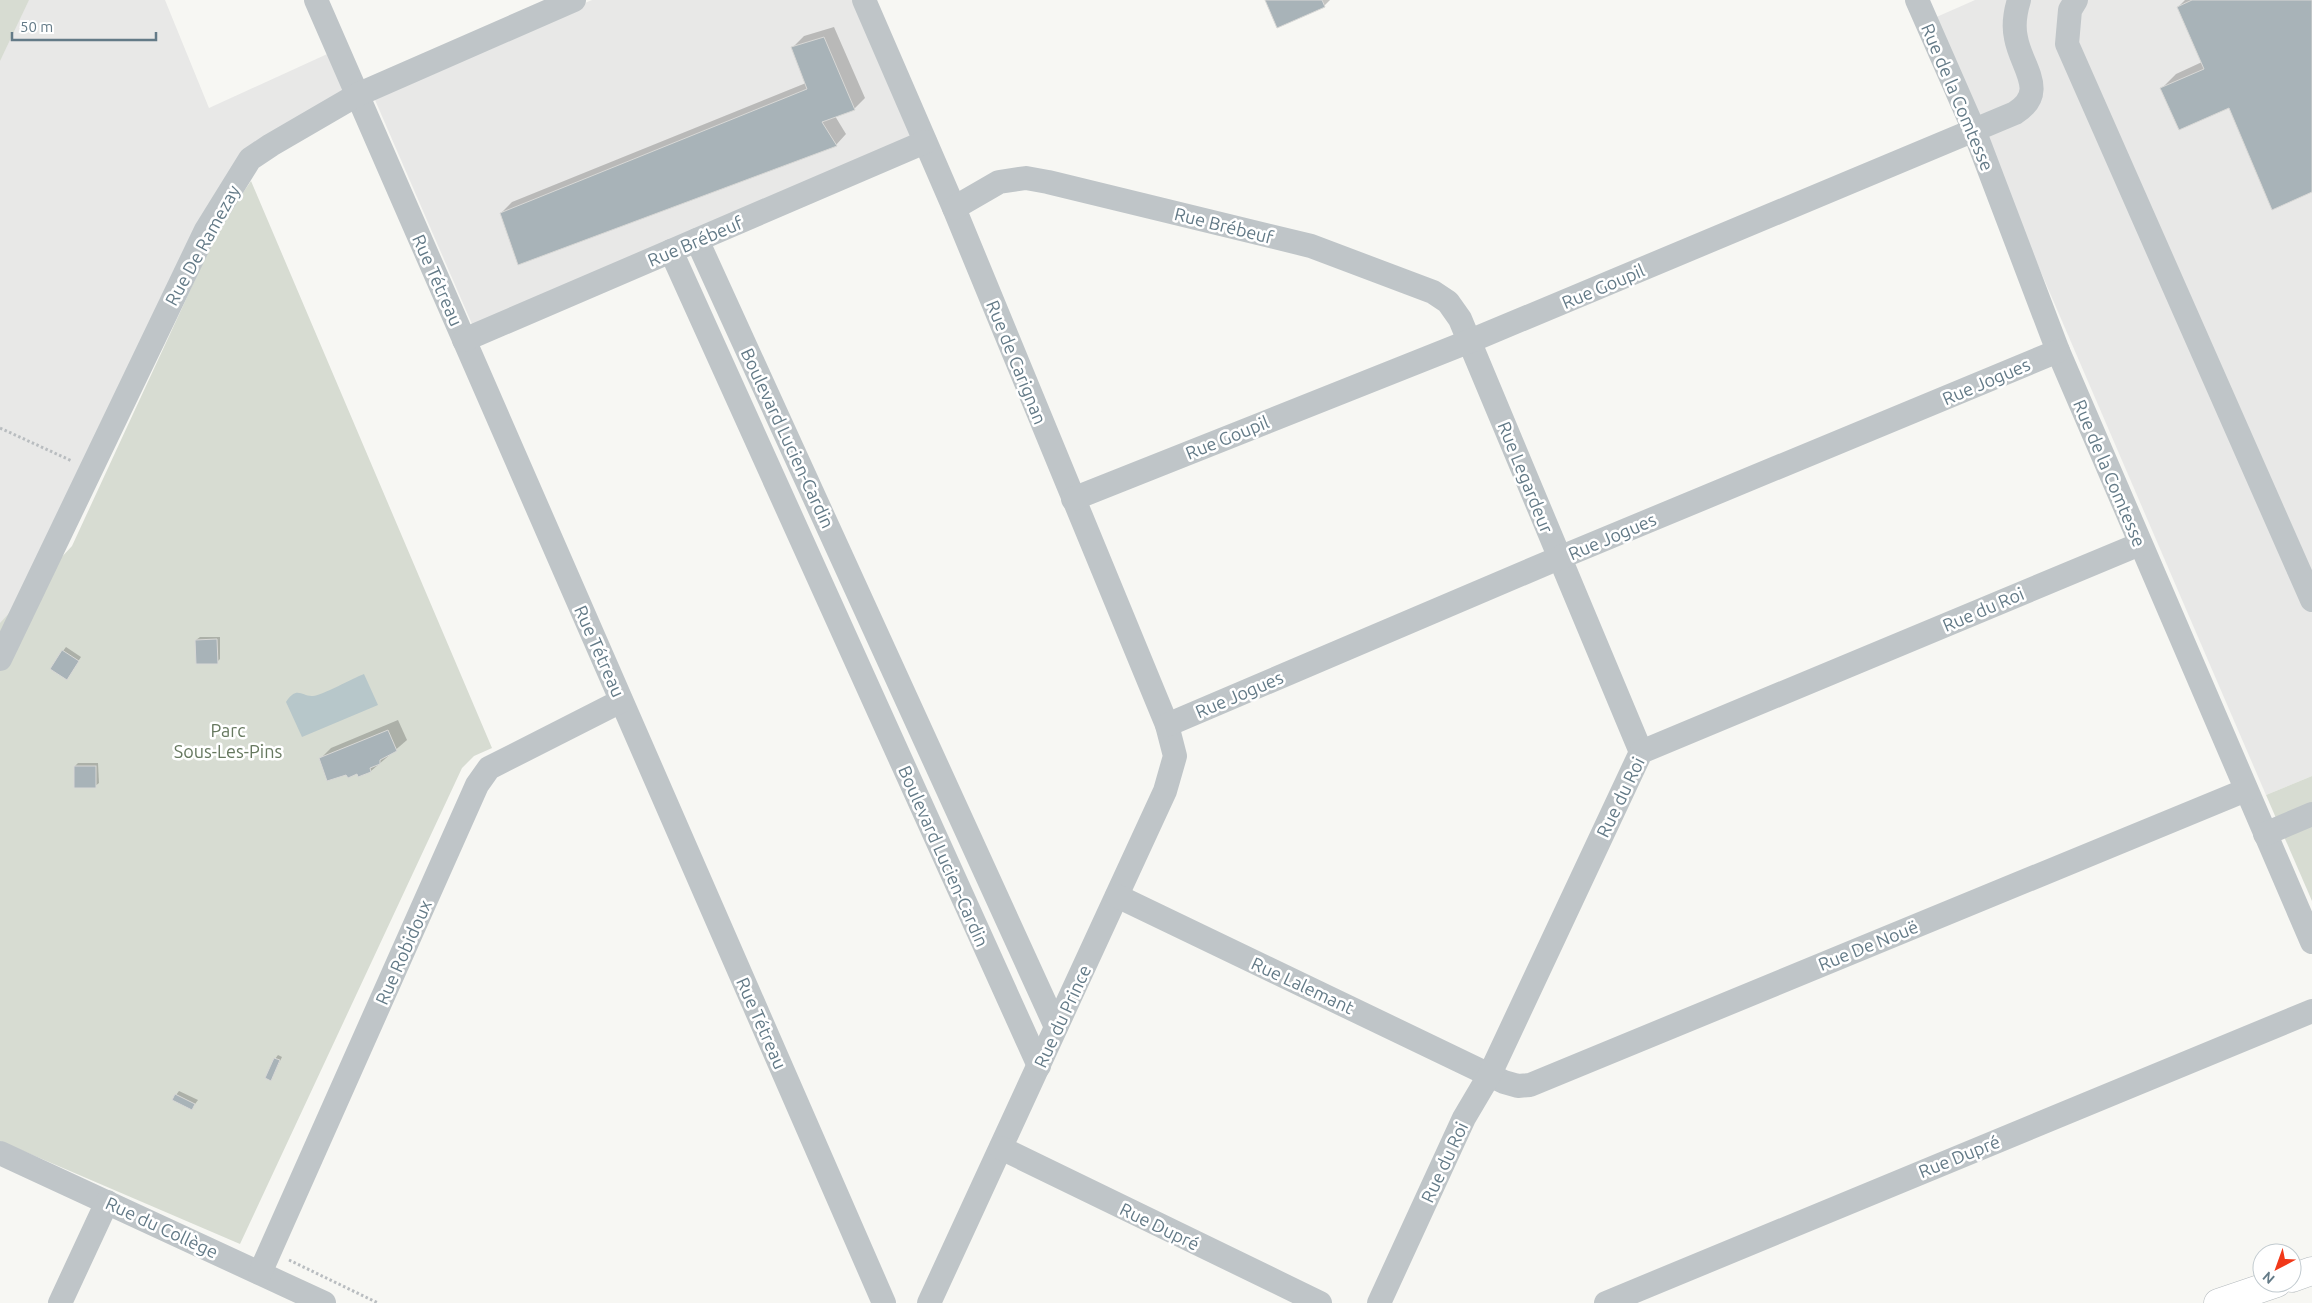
<svg xmlns="http://www.w3.org/2000/svg" width="2312" height="1303" font-family="Ubuntu,sans-serif">
<style>
.built{fill:#e8e8e7}
.green{fill:#d7dcd2}
.water{fill:#b7c7ca}
.shadow{fill:#0003}
.building{fill:#a8b3b8;stroke:#d8d8d6}
.lines{fill:none;stroke-linecap:round;stroke-linejoin:round}
.major-casing{stroke:#b4babe;stroke-width:29}
.path{stroke:#b9bdc0;stroke-width:3;stroke-dasharray:2.5 2.5;stroke-linecap:butt}
.minor{stroke:#bfc5c8;stroke-width:24}
.major{stroke:#fff;stroke-width:28}
.labels{text-anchor:middle;dominant-baseline:central;stroke-width:5;stroke-linejoin:round;paint-order:stroke}
.street-label{font-size:18px;fill:#637a87;stroke:#fff}
.park-label{font-size:18px;fill:#66785f;stroke:#fff}
</style>
<rect width="100%" height="100%" fill="#f7f7f3"/>
<g class="built">
<polygon points="0,0 165,0 209,108 336,50 352,89 242,155 0,639"/>
<polygon points="592,0 858,0 920,139 475,331 372,93"/>
<polygon points="1975,0 2312,0 2312,776 2266,795 1932,19"/>
</g>
<g class="green">
<polygon points="0,0 29,0 0,61"/>
<polygon points="251,181 492,748 474,756 462,768 240,1244 0,1141 0,623 72,546 219,228"/>
<polygon points="2312,776 2312,901 2266,795"/>
</g>
<path class="water" d="M 364,674 L 378,705 L 302,737 L 286,702 C 297,685 302,697 313,696 C 323,695 353,678 364,674 Z"/>
<g class="shadow">
<polygon points="1266,0 1330,0 1324,6"/>
<polygon points="2185,0 2312,0 2312,191 2229,107 2162,88 2176,74 2202,62 2178,7"/>
<polygon points="834,27 865,98 854,109 835,116 846,134 836,145 501,213 512,202 806,83 793,47 804,36"/>
<polygon points="200,637 220,637 220,659 217,662 196,640"/>
<polygon points="66,647 81,657 67,678 63,651"/>
<polygon points="398,720 407,740 371,771 357,772 320,759 331,748"/>
<polygon points="78,763 98,763 99,783 95,786 75,766"/>
<polygon points="278,1055 282,1057 271,1079 275,1059"/>
<polygon points="179,1091 198,1100 192,1108 176,1095"/>
</g>
<g class="building">
<polygon points="1265,0 1322,0 1325,7 1277,28"/>
<polygon points="2192,0 2312,0 2312,192 2272,210 2229,108 2179,130 2160,88 2204,69 2177,7"/>
<polygon points="824,37 855,110 822,122 837,146 518,265 500,213 807,89 791,47"/>
<polygon points="217,639 218,664 196,664 195,640"/>
<polygon points="62,650 79,661 67,680 50,669"/>
<polygon points="388,730 397,751 380,760 380,764 370,768 371,772 358,777 357,774 348,778 346,775 327,781 319,758"/>
<rect x="74" y="766" width="22" height="22"/>
<polygon points="274,1058 280,1060 271,1081 265,1078"/>
<polygon points="175,1094 195,1104 192,1110 172,1100"/>
</g>
<g class="lines">
<g class="major-casing">
<g id="major">
<polyline points="2292,1278 2312,1271"/>
<polyline points="2218,1303 2277,1283"/>
</g>
</g>
<g class="path">
<polyline points="0,428 72,461"/>
<polyline points="289,1260 378,1303"/>
</g>
<g class="minor">
<polyline points="316,0 884,1303"/>
<polyline points="864,0 954,208 1167,725 1175,756 1165,791 929,1303"/>
<polyline points="1917,0 1974,130 2058,351 2312,942"/>
<polyline points="2076,0 2070,10 2067,44 2312,600"/>
<polyline points="954,208 999,182 1026,178 1048,182 1311,246 1433,292 1448,302 1460,319 1641,752"/>
<polyline points="697,240 1056,1027"/>
<polyline points="671,251 1039,1066"/>
<polyline points="464,340 925,142"/>
<path d="M 1073,499 L 1470,341 L 2015,113 C 2049,92 2021,67 2016,38 C 2013,25 2015,13 2019,0"/>
<polyline points="0,659 206,230 250,159 271,145 357,95 574,0"/>
<polyline points="1167,725 1559,558 2058,351"/>
<polyline points="2265,834 2312,814"/>
<polyline points="1117,896 1504,1082 1518,1086 1530,1085 2246,790"/>
<polyline points="1001,1148 1320,1303"/>
<polyline points="0,1153 324,1303"/>
<polyline points="260,1273 477,785 489,768 621,701"/>
<polyline points="60,1303 107,1202"/>
<polyline points="1379,1303 1464,1118 1490,1074 1641,752 2140,544"/>
<polyline points="1606,1303 2312,1011"/>
</g>
<use href="#major" class="major"/>
</g>
<g class="labels">
<g class="street-label">
<text transform="translate(1958 97) rotate(67)">Rue de la Comtesse</text>
<text transform="translate(1224 225) rotate(14)">Rue Brébeuf</text>
<text transform="translate(695 241) rotate(-23)">Rue Brébeuf</text>
<text transform="translate(202 245) rotate(-61)">Rue De Ramezay</text>
<text transform="translate(438 280) rotate(66)">Rue Tétreau</text>
<text transform="translate(1603 286) rotate(-23)">Rue Goupil</text>
<text transform="translate(1017 362) rotate(68)">Rue de Carignan</text>
<text transform="translate(1986 381) rotate(-23)">Rue Jogues</text>
<text transform="translate(1227 437) rotate(-22)">Rue Goupil</text>
<text transform="translate(788 438) rotate(65)">Boulevard Lucien-Cardin</text>
<text transform="translate(2110 473) rotate(67)">Rue de la Comtesse</text>
<text transform="translate(1526 477) rotate(68)">Rue Legardeur</text>
<text transform="translate(1612 536) rotate(-23)">Rue Jogues</text>
<text transform="translate(1983 609) rotate(-23)">Rue du Roi</text>
<text transform="translate(600 651) rotate(66)">Rue Tétreau</text>
<text transform="translate(1239 694) rotate(-23)">Rue Jogues</text>
<text transform="translate(1620 797) rotate(-64)">Rue du Roi</text>
<text transform="translate(944 856) rotate(66)">Boulevard Lucien-Cardin</text>
<text transform="translate(1868 945) rotate(-22)">Rue De Nouë</text>
<text transform="translate(403 952) rotate(-66)">Rue Robidoux</text>
<text transform="translate(1303 985) rotate(25)">Rue Lalemant</text>
<text transform="translate(1062 1016) rotate(-65)">Rue du Prince</text>
<text transform="translate(762 1023) rotate(66)">Rue Tétreau</text>
<text transform="translate(1959 1156) rotate(-22)">Rue Dupré</text>
<text transform="translate(1444 1162) rotate(-65)">Rue du Roi</text>
<text transform="translate(1160 1226) rotate(26)">Rue Dupré</text>
<text transform="translate(162 1227) rotate(25)">Rue du Collège</text>
</g>
<g class="park-label">
<text x="228" y="730">Parc<tspan x="228" dy="21">Sous-Les-Pins</tspan></text>
</g>
</g>
<g transform="translate(2277 1268) rotate(221)"><circle r="24" fill="#ffffff" stroke="#c1cacf"/>
<path d="M0-4L9 19L0 12L-9 19Z" fill="#f13819"/>
<text y="-8" font-size="14" font-weight="bold" text-anchor="middle" fill="#637a87">N</text>
</g>
<path d="M12 32v8h144v-8" fill="none" stroke="#637a87" stroke-width="2.5"/>
<text x="20" y="32" font-size="15" fill="#637a87" stroke="#ffffff" stroke-width="4" paint-order="stroke">50 m</text>
</svg>
